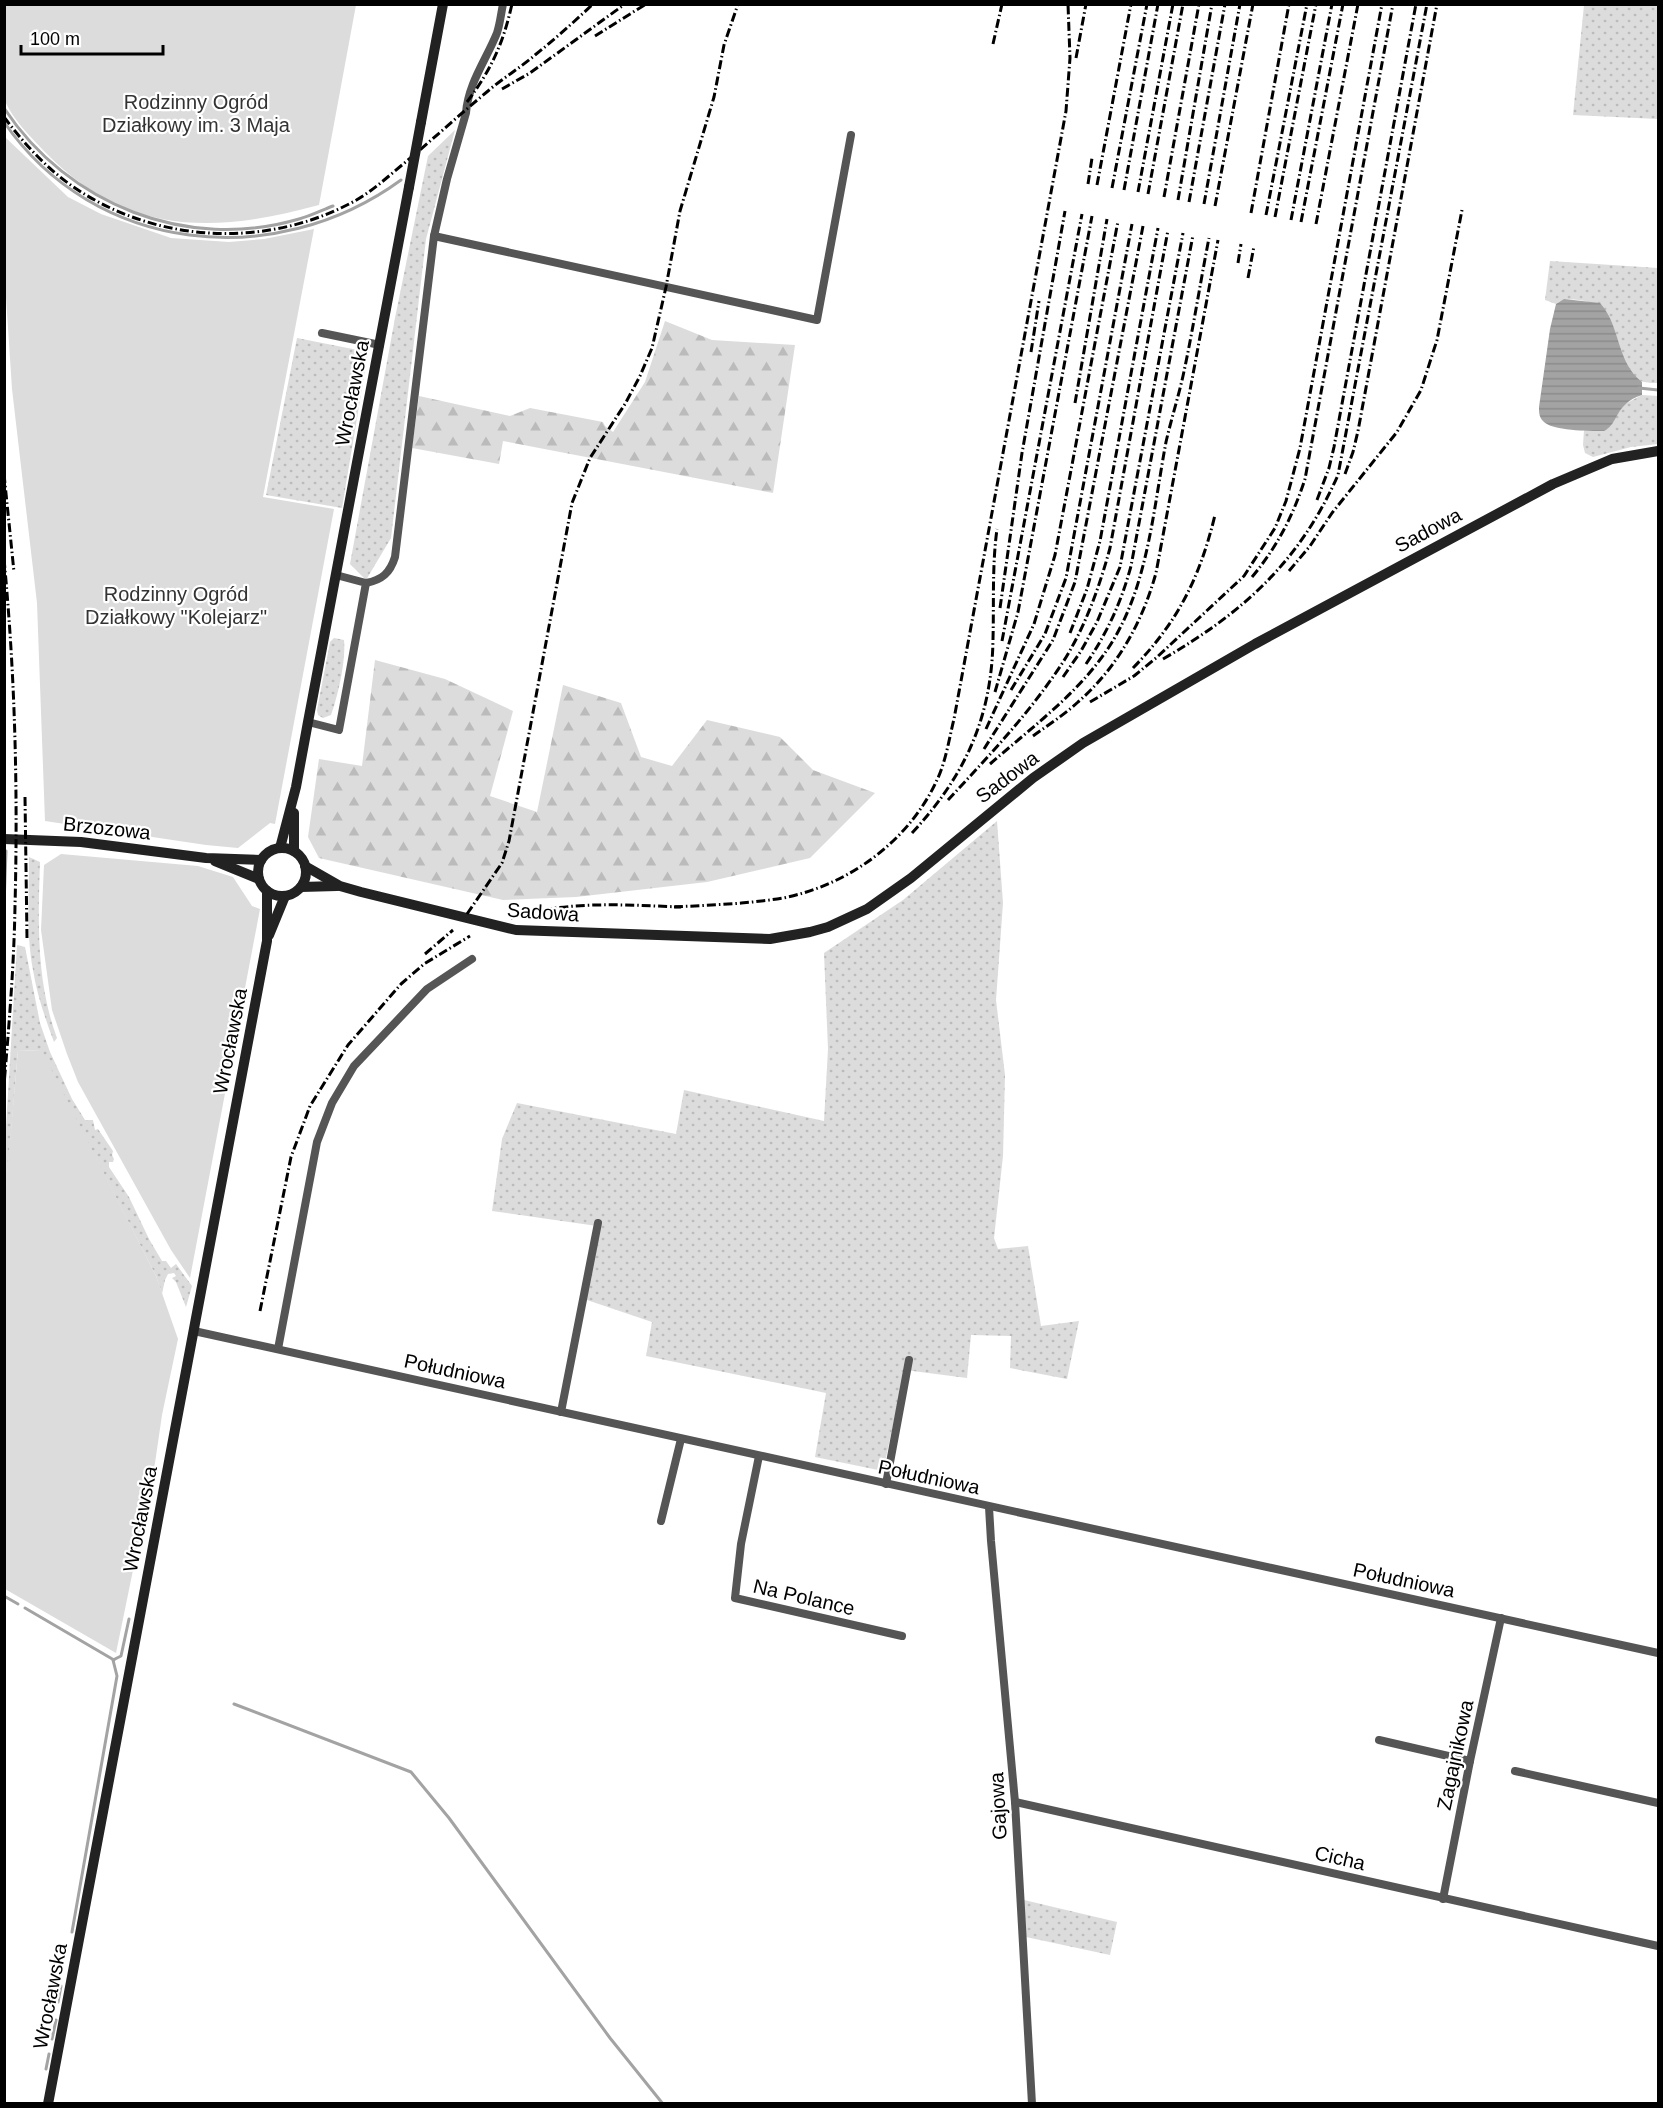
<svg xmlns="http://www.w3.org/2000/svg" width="1663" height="2108" font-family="Arial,sans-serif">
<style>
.grass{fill:url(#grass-dots)}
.forest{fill:url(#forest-firs)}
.green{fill:#dcdcdc}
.water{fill:url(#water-rules)}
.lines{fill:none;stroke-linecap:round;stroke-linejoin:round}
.stream{stroke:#a3a3a3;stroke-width:3}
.street{stroke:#555;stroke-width:8}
.secondary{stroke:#222;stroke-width:10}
.rail{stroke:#000;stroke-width:3;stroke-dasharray:9 3 1.5 3;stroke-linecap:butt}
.secondary-bridge{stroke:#222;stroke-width:10}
.labels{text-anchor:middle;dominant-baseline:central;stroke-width:4.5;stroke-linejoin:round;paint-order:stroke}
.park-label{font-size:20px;fill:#333;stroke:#fff}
.street-label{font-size:20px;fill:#000;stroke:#fff}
</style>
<defs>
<pattern id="grass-dots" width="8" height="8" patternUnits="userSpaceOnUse" patternTransform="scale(1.5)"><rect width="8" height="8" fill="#dcdcdc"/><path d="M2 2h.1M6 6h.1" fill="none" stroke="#bbb" stroke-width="1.8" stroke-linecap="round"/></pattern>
<pattern id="forest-firs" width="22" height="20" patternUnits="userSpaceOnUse" patternTransform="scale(1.5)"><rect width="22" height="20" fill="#dcdcdc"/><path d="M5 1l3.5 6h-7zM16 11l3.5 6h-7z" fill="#bbb"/></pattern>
<pattern id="water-rules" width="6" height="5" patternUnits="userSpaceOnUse" patternTransform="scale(1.5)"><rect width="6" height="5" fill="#a3a3a3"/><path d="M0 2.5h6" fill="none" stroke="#8b8b8b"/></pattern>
</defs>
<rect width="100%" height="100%" fill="#fff"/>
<g class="grass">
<polygon points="1584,5 1658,5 1658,119 1573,115"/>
<polygon points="455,130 426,239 391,538 366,580 350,564 395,318 428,156"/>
<path d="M 1550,261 L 1658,268 L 1658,383 C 1654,383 1649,383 1644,382 C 1609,373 1630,305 1579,300 C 1570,299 1563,298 1556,304 L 1545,300 Z"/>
<polygon points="297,338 368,352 342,508 266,495"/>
<polygon points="1642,395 1658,396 1658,444 1631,447 1593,457 1585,453 1583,445 1584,430 1607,429 1623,405"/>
<path d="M 334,638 L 344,640 C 346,661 338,695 331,715 L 323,718 L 318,715 L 317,710 L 330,642 Z"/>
<polygon points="997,821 1003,903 996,1000 1005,1075 1003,1156 994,1238 998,1249 1028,1246 1041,1326 1079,1321 1067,1379 1010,1368 1011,1336 971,1335 967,1378 905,1370 883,1471 815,1457 826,1393 646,1356 652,1322 584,1299 597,1226 492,1211 502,1139 517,1103 676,1134 684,1090 824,1121 828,1049 824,953 903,900"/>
<path d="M 29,857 L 40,862 C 38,921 36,982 57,1038 L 54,1042 C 45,1018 37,995 33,970 C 26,933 29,894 29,857 Z"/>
<polygon points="17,945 25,947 40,1023 50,1052 72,1099 85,1120 93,1120 95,1130 98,1129 113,1151 112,1155 114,1159 113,1162 109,1162 109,1167 129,1197 149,1239 162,1261 166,1261 171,1268 176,1264 192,1286 186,1307 176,1282 172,1278 176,1276 174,1273 168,1274 165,1280 162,1294 156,1276 41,1051 18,1050 5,1204 5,1143"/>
<polygon points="1024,1900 1117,1922 1110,1955 1026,1937"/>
</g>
<g class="forest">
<polygon points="665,321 712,340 795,345 773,493 503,441 499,464 412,448 419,396 510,416 530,408 603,422 605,426 613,432 645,382"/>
<polygon points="375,660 445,679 513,711 490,796 537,812 563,685 621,703 641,757 672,766 707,720 780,737 813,770 875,793 810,858 707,882 576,897 503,900 319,858 308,837 319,759 362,766"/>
</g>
<g class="green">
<path d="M 4,5 L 356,5 L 319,205 C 213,234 126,236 44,151 C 32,138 11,118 5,100 C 3,93 4,81 4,73 C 4,50 4,27 4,5 Z"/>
<polygon points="5,137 68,197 101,214 171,238 229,242 264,239 314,229 263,497 334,509 275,824 270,823 238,848 206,845 45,821 37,603 12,389 5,282"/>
<polygon points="61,854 198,866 233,877 252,906 260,909 190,1278 171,1250 78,1082 67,1054 52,1010 41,930 44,865"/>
<polygon points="18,1050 42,1051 156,1276 178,1339 162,1415 155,1463 116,1653 5,1589 4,1209"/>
</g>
<path class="water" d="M 1564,299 L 1600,303 C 1621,326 1616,362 1642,382 L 1642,395 C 1614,404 1619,424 1604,431 C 1590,431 1551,431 1543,421 C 1539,417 1539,412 1539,407 L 1550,329 L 1556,304 Z"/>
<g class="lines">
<g class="stream">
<path d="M 4,108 C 68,205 187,252 299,219 C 311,216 322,210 333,206"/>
<path d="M 4,122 C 95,254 275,272 401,180"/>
<polyline points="1639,388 1658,390"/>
<polyline points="4,905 6,851"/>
<polyline points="4,1596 18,1604"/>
<polyline points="25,1608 114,1660"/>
<polyline points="234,1704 411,1772 449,1818 610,2038 663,2104"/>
<polyline points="72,1932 117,1676 113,1660 121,1656 129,1619"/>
<polyline points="58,2002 61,1986"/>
<polyline points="52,2039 56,2020"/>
<polyline points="46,2069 49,2054"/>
</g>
<g class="street">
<polyline points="434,236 817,320 851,135"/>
<polyline points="322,333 380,345"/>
<path d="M 366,583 C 382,580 390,573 395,557 L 434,236 L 447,179 L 466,113 C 468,84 486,60 497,33 C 500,24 501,14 503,4"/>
<polyline points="308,722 339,730 366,583 336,575"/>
<polyline points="194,1331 1658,1653"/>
<polyline points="278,1349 317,1142 332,1103 354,1066 427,989 472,959"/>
<polyline points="561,1412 598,1223"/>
<polyline points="759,1456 741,1544 735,1598 902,1636"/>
<polyline points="886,1484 909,1360"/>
<polyline points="989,1507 991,1541 1015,1802 1032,2104"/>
<polyline points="661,1521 681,1439"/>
<polyline points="1379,1740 1470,1761"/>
<polyline points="1515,1771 1658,1803"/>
<polyline points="1015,1802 1658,1946"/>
<polyline points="1443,1899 1470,1761 1501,1618"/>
</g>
<g class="secondary">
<polyline points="421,122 443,4"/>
<polyline points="4,839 81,842 206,858 261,860"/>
<polyline points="280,848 296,787 308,722 409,187"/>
<circle cx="282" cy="872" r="24"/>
<polyline points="294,851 294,813"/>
<polyline points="215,861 259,879"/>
<polyline points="305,866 340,886 361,892 516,930 770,939 810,932 828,927 867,909 911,878 1033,778 1083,743 1255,644 1553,484 1612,459 1658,451"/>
<polyline points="301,887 337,886"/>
<polyline points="269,935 285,896"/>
<polyline points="48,2104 267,941 267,891"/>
</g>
<g class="rail">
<polyline points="595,36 646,4"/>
<polyline points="993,44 1002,4"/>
<polyline points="1076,58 1086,4"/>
<polyline points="502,89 530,73 625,4"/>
<path d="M 467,102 C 491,70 503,44 512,4"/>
<path d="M 4,117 C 25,145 49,171 78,190 C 158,242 262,248 347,205 C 368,195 384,180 402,165 C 431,141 459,115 488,91 C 503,78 520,68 535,55 C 555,39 574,22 593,4"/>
<polyline points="1088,184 1092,158"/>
<polyline points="1097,185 1131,4"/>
<polyline points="1112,188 1147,4"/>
<polyline points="1124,190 1158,4"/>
<polyline points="1138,192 1173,4"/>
<polyline points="1148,194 1183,4"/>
<polyline points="1164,197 1199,4"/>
<polyline points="1178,200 1212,4"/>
<polyline points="1189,202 1225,4"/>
<polyline points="1204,204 1240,4"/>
<polyline points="1215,206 1253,4"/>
<polyline points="1251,213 1289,4"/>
<polyline points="1266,215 1307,4"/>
<polyline points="1275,217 1316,4"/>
<polyline points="1291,220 1332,4"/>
<polyline points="1301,222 1343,4"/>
<polyline points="1316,224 1358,4"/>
<polyline points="1238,263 1241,244"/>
<polyline points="1248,278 1254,246"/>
<polyline points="1031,352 1039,301"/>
<polyline points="1075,403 1107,219"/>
<polyline points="4,474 14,572"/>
<polyline points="1345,474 1353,452 1358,431 1437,4"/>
<polyline points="1317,500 1329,468 1334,447 1416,4"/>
<path d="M 4,559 C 15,674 18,790 15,906 C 14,966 9,1025 4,1085"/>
<polyline points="1289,571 1310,546 1332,513 1397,432 1421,390 1437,340 1462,210"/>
<path d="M 1252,577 C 1277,547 1293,516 1305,479 L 1393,4"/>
<polyline points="1000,608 1022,453 1065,211"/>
<polyline points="1070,633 1087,589 1100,541 1158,228"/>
<polyline points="1002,641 1082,214"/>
<path d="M 1163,659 C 1244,612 1300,561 1338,475 L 1427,4"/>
<path d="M 1086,664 C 1107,633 1121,603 1131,566 L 1193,235"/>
<path d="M 1133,668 C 1178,622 1200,577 1215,515"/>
<polyline points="1063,677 1081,651 1097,622 1120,567 1183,233"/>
<polyline points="1011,690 1045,634 1066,578 1132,224"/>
<polyline points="995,692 1018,612 1092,216"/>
<polyline points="1090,702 1134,676 1156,658 1244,576 1275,528 1286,501 1300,448 1382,4"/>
<polyline points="986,729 1034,624 1055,555 1118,221"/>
<path d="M 1033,736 C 1048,725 1064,715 1078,702 C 1117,668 1142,623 1156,573 L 1218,240"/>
<polyline points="984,749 1053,640 1075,582 1143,226"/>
<path d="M 990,764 C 1031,728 1079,693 1109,647 C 1148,587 1153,511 1166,442 C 1171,420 1178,398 1183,376 C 1193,330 1200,284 1209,238"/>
<polyline points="25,797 27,938"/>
<path d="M 948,800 C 985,760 1024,719 1055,674 C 1082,636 1098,592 1110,548 L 1168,230"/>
<path d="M 912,833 C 965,776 992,717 993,639 C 994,602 992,566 997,529"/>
<path d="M 674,907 C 710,905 747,904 783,898 C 849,885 909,841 937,780 C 946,761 949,739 954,719 L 1066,111 L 1070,58 L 1068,4"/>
<polyline points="467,914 502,863 509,841 572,503 590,458 625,404 640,376 652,348 666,287 680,211 714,97 724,45 738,4"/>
<path d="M 511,918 C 568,900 623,905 681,907"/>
<polyline points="425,954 453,930"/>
<polyline points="260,1311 291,1157 310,1106 348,1045 401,984 424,964 470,936"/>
</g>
<polyline class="secondary-bridge" points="409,187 421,122"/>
</g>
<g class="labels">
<g class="park-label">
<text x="196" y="102">Rodzinny Ogród<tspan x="196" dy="23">Działkowy im. 3 Maja</tspan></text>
<text x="176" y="594">Rodzinny Ogród<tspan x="176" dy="23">Działkowy "Kolejarz"</tspan></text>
</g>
<g class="street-label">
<text transform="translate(352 393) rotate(-79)">Wrocławska</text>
<text transform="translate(1428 530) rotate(-28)">Sadowa</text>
<text transform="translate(1007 777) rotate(-37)">Sadowa</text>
<text transform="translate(107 828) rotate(6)">Brzozowa</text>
<text transform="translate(543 912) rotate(4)">Sadowa</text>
<text transform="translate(230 1041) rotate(-79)">Wrocławska</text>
<text transform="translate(455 1371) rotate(12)">Południowa</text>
<text transform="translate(929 1477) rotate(12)">Południowa</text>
<text transform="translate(140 1519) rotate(-79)">Wrocławska</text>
<text transform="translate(1404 1580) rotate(12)">Południowa</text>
<text transform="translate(804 1597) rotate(13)">Na Polance</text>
<text transform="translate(1455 1755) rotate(-78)">Zagajnikowa</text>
<text transform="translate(998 1806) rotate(-93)">Gajowa</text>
<text transform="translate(1340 1858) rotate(13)">Cicha</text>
<text transform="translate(50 1996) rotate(-79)">Wrocławska</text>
</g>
</g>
<rect width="1663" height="2108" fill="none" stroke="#000000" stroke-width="12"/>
<path d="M21 45v9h142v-9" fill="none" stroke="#000000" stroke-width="3"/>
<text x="30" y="45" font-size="18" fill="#000000" stroke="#ffffff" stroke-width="4.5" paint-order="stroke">100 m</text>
</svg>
